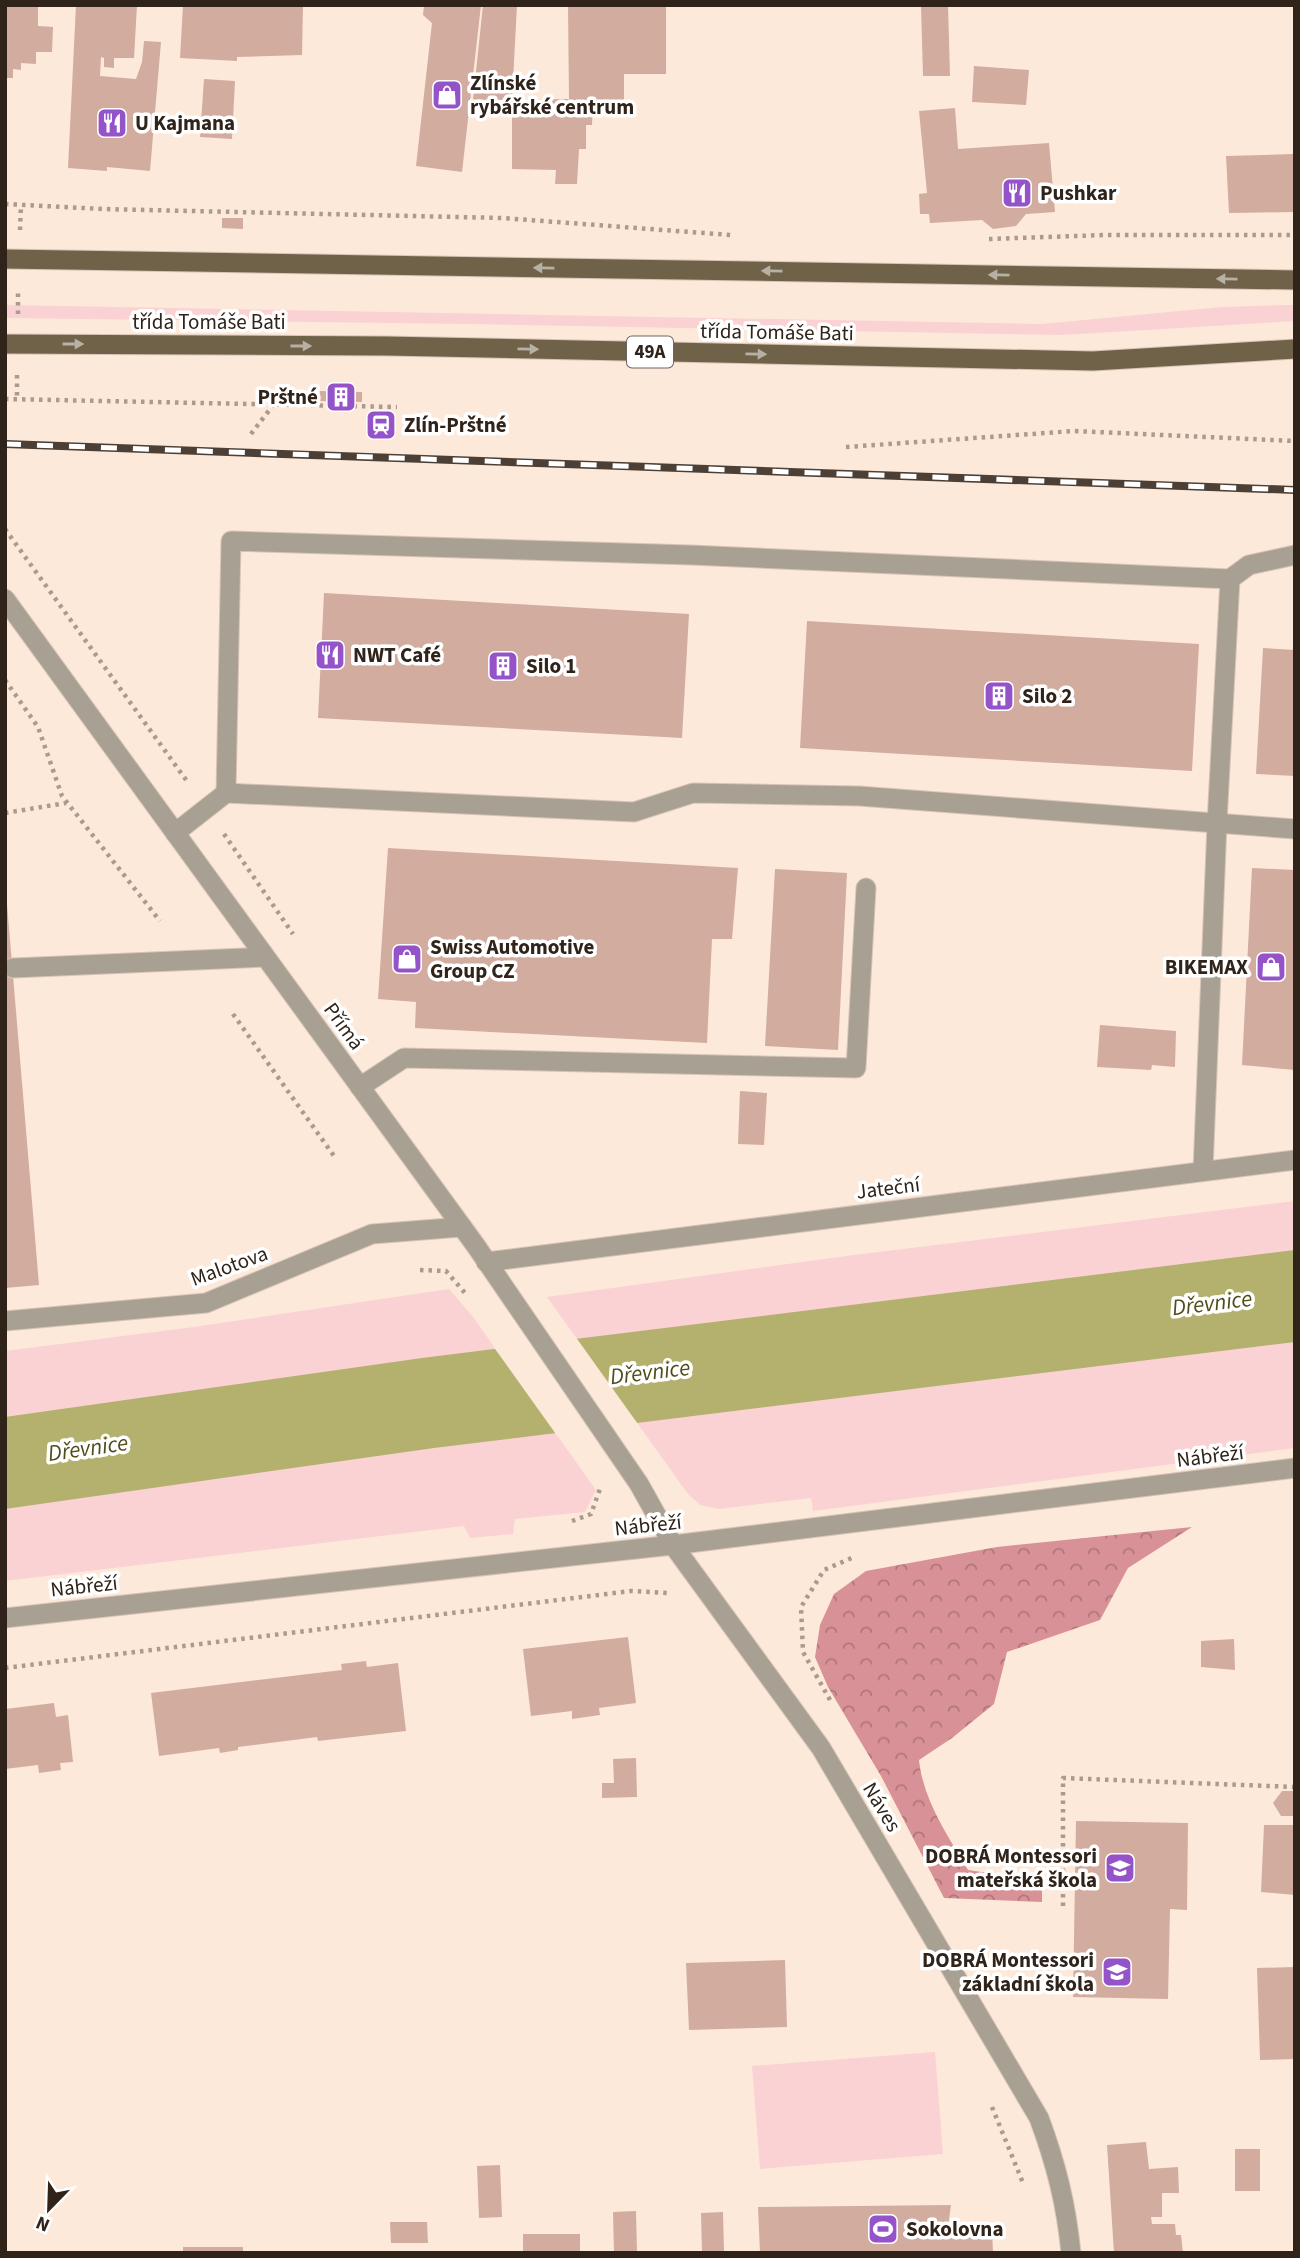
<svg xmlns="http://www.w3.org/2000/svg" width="1300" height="2258" font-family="'Source Sans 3',sans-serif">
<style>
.grass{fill:#fad2d3}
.forest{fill:url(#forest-crowns)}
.water{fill:#b4b16f}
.pier{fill:#fce9da}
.building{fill:#d3aca0}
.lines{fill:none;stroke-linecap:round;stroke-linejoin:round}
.service-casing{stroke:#d7c5b7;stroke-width:21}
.minor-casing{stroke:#d7c5b7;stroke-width:21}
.tertiary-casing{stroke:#d7c5b7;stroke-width:21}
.primary-casing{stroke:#d7c5b7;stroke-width:21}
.path{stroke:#ab9a8e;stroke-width:4.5;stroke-dasharray:3.5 5;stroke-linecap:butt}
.service{stroke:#a8a093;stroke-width:19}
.minor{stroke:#a8a093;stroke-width:19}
.tertiary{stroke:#a8a093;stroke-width:19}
.primary{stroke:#6f6249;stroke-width:19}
.rail-casing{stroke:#4c3f35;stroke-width:8}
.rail{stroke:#fff;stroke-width:5;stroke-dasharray:16;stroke-linecap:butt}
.oneway{fill:#b7b0a4}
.labels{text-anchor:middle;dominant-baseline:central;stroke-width:7;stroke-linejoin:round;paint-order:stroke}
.shield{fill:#fff;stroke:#6d655f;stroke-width:2}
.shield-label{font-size:19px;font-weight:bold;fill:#2f231a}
.poi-label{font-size:21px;font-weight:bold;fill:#2f231a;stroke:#fff;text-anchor:start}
.street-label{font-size:21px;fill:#2f231a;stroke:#fff}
.water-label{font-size:23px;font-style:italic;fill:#504d1b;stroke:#fff}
</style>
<defs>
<pattern id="forest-crowns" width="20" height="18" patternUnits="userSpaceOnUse" patternTransform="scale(1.75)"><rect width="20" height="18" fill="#d89196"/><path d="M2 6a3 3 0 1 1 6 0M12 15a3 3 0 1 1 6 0" fill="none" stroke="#b0767a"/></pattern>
</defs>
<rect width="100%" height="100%" fill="#fce9da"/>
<g class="grass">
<polygon points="5,305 1042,324 1222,307 1284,305 1295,305 1295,321 1062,335 469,324 5,318"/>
<polygon points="1295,1201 1295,1448 813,1511 811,1498 719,1509 700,1505 688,1494 547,1297 846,1256"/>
<polygon points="449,1289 473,1317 596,1490 585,1512 515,1519 513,1534 470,1538 464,1526 5,1581 5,1351 194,1327"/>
<polygon points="935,2052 943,2154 760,2169 752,2066"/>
</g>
<path class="forest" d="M 1192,1527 L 1128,1568 L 1100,1620 L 1007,1652 L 994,1704 L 952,1738 L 919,1760 C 923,1800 948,1836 968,1870 L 1042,1881 L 1042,1902 L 944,1898 L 881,1776 L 828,1687 L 815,1657 L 820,1625 L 834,1594 L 866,1571 L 997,1547 Z"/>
<polygon class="water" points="1295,1250 1295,1342 434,1448 5,1509 5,1417 422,1358"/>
<polygon class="pier" points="575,1336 640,1427 558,1437 493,1346"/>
<g class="building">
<polygon points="5,5 38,5 38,26 53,27 52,52 36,52 36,64 21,63 21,70 13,69 13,78 5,78"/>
<polygon points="76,5 137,5 134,58 114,58 114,68 104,67 104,58 101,57 100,76 136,79 142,62 144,41 161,42 150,171 107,167 107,171 68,168"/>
<polygon points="183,5 303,5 302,55 237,57 237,61 180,58"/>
<polygon points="424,5 481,5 462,172 416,166 432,23 423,15"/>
<polygon points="483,5 517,5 512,100 473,100"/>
<polygon points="568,5 666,5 666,74 624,74 624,101 593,100 592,125 586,125 586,149 579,149 577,184 555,184 556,170 512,169 512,100 569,99"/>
<polygon points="921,5 948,5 950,76 923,76"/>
<polygon points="974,66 1029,70 1026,105 972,102"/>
<polygon points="204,79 235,81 232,139 200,137"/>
<polygon points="955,108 958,149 1049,143 1055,212 1026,214 1016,226 993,229 982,220 930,223 929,214 920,214 919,194 927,193 919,111"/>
<polygon points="1293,154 1295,212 1229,213 1226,156"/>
<polygon points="222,218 243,218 243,229 222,228"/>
<polygon points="320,391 362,392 362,402 319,401"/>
<polygon points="324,593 689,614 682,738 318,718"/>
<polygon points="807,621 1199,644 1192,771 800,748"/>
<polygon points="1263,648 1295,650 1295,776 1256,774"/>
<polygon points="388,848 738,868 732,939 712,939 707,1043 415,1028 416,1002 378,999"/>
<polygon points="1252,868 1295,870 1295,1070 1242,1065"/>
<polygon points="775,869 847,873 838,1050 765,1046"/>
<polygon points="5,904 7,904 39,1285 5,1288"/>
<polygon points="1100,1025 1176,1031 1175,1067 1152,1065 1151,1070 1097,1067"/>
<polygon points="740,1091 767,1093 764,1145 738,1144"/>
<polygon points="628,1637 636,1703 599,1708 600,1715 572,1719 572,1711 531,1716 523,1649"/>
<polygon points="1234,1639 1235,1670 1201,1667 1201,1641"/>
<polygon points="366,1661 367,1667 398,1663 406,1731 318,1741 317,1737 238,1747 238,1750 220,1753 219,1748 159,1756 151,1693 342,1670 341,1664"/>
<polygon points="54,1703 56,1717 68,1715 73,1762 60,1763 61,1770 39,1773 38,1765 5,1769 5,1709"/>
<polygon points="636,1758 637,1797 602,1798 602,1783 614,1783 613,1759"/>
<polygon points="1282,1791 1295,1791 1295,1816 1281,1816 1273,1803"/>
<polygon points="1076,1821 1188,1823 1187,1910 1170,1909 1168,1999 1073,1997"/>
<polygon points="1264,1825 1295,1825 1295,1895 1261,1892"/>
<polygon points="785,1960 787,2027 689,2030 686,1963"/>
<polygon points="1295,1967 1295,2059 1260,2060 1257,1968"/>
<polygon points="1146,2142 1149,2169 1178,2167 1179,2193 1162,2193 1162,2217 1151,2217 1152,2224 1175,2224 1176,2235 1181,2235 1183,2253 1114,2253 1107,2145"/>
<rect x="1235" y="2149" width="25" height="42"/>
<polygon points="500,2165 502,2217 479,2218 477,2166"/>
<polygon points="951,2205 948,2227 952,2231 992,2230 993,2253 760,2253 758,2207"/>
<polygon points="636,2211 637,2253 614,2253 613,2212"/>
<polygon points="723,2212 724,2252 702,2253 701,2213"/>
<polygon points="390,2222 427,2222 428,2243 391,2243"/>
<rect x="523" y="2234" width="57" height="19"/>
<rect x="183" y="2247" width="60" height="6"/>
</g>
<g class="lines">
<g class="service-casing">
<g id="service">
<polyline points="226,793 634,812 693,793 859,796 1295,829"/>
<polyline points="175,833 226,793 231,541 691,555 1230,579"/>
<polyline points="360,1087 404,1058 856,1068 866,888"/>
<polyline points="1203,1171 1217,823 1230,579 1249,565 1295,555"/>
</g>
</g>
<g class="minor-casing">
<g id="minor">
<path d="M 5,599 L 476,1246 L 639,1484 L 673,1545 L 821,1748 L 1039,2118 C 1056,2164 1066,2203 1071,2253"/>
<polyline points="13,968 265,957"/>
<polyline points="486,1262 1295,1160"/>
<polyline points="5,1321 206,1303 372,1234 462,1227"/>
</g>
</g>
<g class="tertiary-casing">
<polyline id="tertiary" points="5,1618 673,1545 1295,1468"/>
</g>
<g class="primary-casing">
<g id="primary">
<polyline points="5,259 1295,280"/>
<polyline points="5,344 387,346 1093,361 1295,349"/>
</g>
</g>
<g class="path">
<polyline points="5,204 102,209 502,218 731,235"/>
<polyline points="20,230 21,205"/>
<polyline points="989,239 1104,235 1295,235"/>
<polyline points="18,314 18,291"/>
<polyline points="17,375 17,398"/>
<polyline points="5,399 397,407"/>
<polyline points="251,434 274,404"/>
<polyline points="846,447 1074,431 1295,441"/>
<polyline points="5,529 189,784"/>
<polyline points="5,680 38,727 62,796 160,921"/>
<polyline points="5,813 66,803"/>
<polyline points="224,834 293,934"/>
<polyline points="233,1014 334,1156"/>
<polyline points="420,1270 446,1271 465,1293"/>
<polyline points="572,1521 591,1514 601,1486"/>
<polyline points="5,1668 631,1591 668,1593"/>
<polyline points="830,1700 803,1652 801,1607 824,1570 854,1557"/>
<polyline points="1063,1906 1063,1778 1295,1787"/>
<polyline points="992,2107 1023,2183"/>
</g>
<use href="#service" class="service"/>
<use href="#minor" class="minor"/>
<use href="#tertiary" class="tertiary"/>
<use href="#primary" class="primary"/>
<g class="rail-casing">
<polyline id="rail" points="5,444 1295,490"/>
</g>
<use href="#rail" class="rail"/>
</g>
<defs><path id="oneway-solid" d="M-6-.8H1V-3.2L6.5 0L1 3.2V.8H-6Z" transform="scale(1.75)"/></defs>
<g class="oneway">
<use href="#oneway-solid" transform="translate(544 268) rotate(-179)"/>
<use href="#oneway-solid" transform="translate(772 271) rotate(-179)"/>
<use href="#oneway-solid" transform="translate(999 275) rotate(-179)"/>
<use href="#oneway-solid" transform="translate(1227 279) rotate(-179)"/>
<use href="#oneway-solid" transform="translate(73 344)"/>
<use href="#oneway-solid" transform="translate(301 346)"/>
<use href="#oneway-solid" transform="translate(528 349) rotate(1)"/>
<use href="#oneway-solid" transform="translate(756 354) rotate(1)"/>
</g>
<defs>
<g id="shop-square" transform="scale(1.575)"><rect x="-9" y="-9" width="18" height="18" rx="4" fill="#9453c8" stroke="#fff"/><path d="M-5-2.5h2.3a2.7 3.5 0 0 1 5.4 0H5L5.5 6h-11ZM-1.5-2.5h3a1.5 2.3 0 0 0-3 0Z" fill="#fff"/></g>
<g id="restaurant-square" transform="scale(1.575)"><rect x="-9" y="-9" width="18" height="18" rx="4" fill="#9453c8" stroke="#fff"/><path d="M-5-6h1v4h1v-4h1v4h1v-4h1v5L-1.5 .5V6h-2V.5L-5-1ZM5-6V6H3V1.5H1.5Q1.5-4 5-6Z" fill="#fff"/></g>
<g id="building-square" transform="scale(1.575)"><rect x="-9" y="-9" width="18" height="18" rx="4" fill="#9453c8" stroke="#fff"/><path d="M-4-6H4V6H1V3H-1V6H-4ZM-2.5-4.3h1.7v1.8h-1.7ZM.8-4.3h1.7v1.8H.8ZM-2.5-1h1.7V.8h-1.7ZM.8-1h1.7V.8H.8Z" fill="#fff"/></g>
<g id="station-square" transform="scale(1.575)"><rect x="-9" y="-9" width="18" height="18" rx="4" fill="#9453c8" stroke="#fff"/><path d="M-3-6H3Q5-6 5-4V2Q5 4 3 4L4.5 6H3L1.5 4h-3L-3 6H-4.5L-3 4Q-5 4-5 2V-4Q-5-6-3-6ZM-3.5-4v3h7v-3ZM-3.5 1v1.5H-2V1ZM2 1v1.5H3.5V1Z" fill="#fff"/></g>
<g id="school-square" transform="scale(1.575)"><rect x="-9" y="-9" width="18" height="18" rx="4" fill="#9453c8" stroke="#fff"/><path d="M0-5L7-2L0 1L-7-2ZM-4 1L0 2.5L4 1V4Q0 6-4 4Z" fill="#fff"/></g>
<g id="stadium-square" transform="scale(1.575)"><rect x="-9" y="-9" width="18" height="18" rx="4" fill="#9453c8" stroke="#fff"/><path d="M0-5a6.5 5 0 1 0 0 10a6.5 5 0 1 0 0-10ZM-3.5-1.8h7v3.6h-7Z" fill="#fff"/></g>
</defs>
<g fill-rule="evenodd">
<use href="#shop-square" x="447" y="95"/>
<use href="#restaurant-square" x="112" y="123"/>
<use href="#restaurant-square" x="1017" y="193"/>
<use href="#building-square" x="341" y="397"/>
<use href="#station-square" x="381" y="425"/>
<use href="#restaurant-square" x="330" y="655"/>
<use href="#building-square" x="503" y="666"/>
<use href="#building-square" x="999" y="696"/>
<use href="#shop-square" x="407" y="959"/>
<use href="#shop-square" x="1271" y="967"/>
<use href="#school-square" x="1120" y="1868"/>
<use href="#school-square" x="1117" y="1972"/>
<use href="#stadium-square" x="883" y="2229"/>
</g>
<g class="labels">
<rect class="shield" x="627" y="336.5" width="46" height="31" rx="5"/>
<g class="shield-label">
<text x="650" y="352">49A</text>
</g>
<g class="poi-label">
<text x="470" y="83">Zlínské<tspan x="470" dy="24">rybářské centrum</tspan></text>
<text x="135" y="123">U Kajmana</text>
<text x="1040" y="193">Pushkar</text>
<text x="318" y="397" text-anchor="end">Prštné</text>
<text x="404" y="425">Zlín-Prštné</text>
<text x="353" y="655">NWT Café</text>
<text x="526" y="666">Silo 1</text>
<text x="1022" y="696">Silo 2</text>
<text x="430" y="947">Swiss Automotive<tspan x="430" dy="24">Group CZ</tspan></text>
<text x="1248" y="967" text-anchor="end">BIKEMAX</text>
<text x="1097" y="1856" text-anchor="end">DOBRÁ Montessori<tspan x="1097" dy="24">mateřská škola</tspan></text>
<text x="1094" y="1960" text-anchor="end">DOBRÁ Montessori<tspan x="1094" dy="24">základní škola</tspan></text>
<text x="906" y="2229">Sokolovna</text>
</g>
<g class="street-label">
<text x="209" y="322">třída Tomáše Bati</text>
<text transform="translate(777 332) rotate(1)">třída Tomáše Bati</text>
<text transform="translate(344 1026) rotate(54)">Přímá</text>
<text transform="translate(888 1188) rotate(-7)">Jateční</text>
<text transform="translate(229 1266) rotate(-20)">Malotova</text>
<text transform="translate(1210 1456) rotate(-7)">Nábřeží</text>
<text transform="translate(648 1525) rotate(-6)">Nábřeží</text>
<text transform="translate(84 1586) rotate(-6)">Nábřeží</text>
<text transform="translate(882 1807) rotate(59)">Náves</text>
</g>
<g class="water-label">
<text transform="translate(1212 1303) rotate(-7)">Dřevnice</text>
<text transform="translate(650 1372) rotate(-7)">Dřevnice</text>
<text transform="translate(88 1448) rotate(-8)">Dřevnice</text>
</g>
</g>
<rect width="1300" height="2258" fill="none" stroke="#2f231a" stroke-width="14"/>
<g transform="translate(49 2209) rotate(203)" stroke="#ffffff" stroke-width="5" paint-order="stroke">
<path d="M0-5L12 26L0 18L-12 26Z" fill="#2f231a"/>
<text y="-10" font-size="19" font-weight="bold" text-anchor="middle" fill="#2f231a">N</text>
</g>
</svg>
